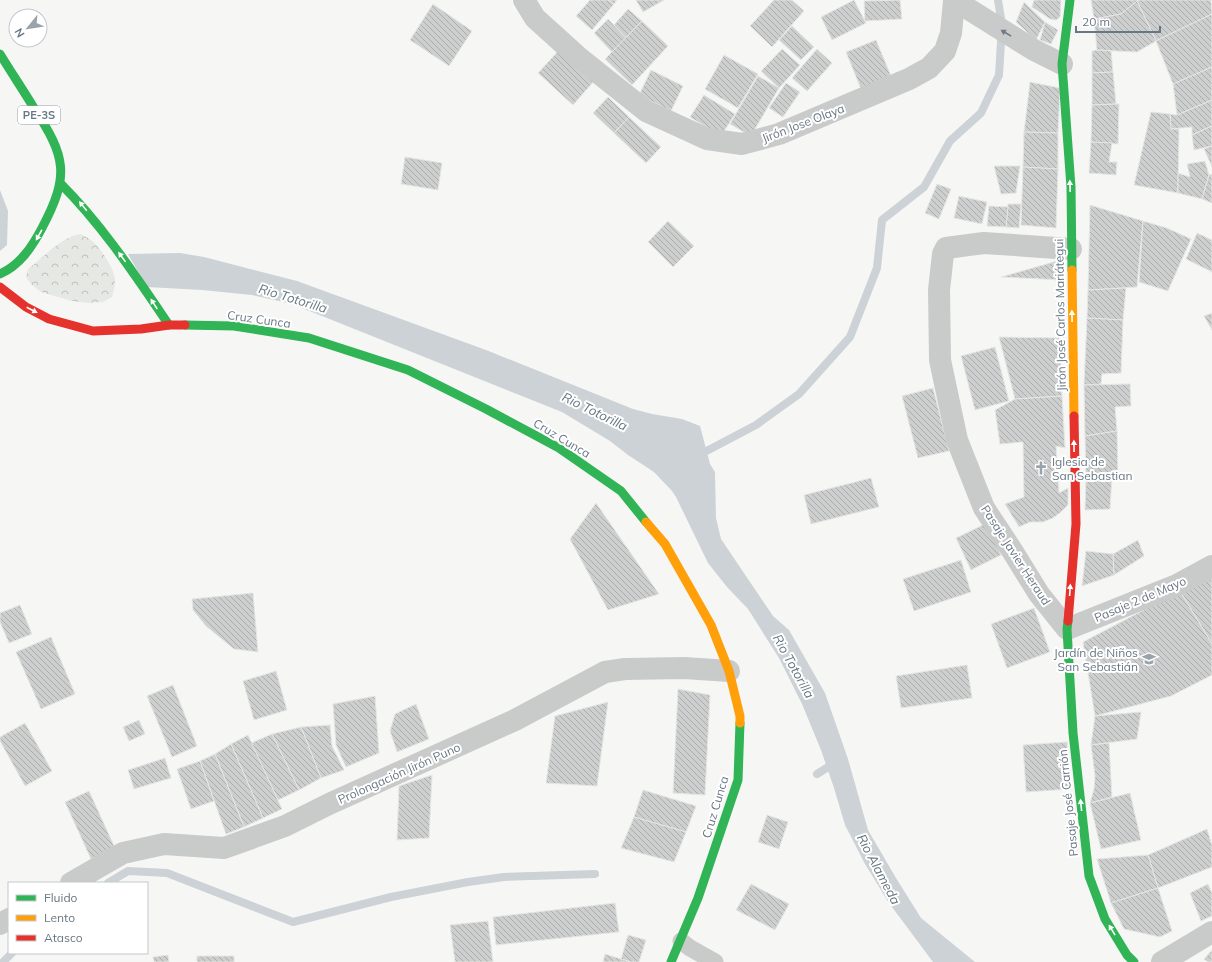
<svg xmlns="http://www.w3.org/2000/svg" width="1212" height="962" font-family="Mulish,sans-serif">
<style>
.park{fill:url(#park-crowns)}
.water{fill:#ccd2d6}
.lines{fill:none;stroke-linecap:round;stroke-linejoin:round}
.stream{stroke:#ccd2d6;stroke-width:8}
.building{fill:url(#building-back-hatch);stroke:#e6e6e5}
.lane{stroke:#c9caca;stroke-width:17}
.street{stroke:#c9caca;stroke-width:22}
.fast{stroke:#30b455;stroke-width:9}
.slow{stroke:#ff9f0a;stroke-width:9}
.jam{stroke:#e5322d;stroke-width:9}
.oneway{fill:#6d7b88}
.oneway2{fill:#fff}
.labels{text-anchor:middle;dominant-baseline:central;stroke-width:4;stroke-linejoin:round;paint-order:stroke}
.shield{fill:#fff;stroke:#95a0a9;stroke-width:1}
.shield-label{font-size:11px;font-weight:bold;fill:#687784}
.street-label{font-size:12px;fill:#687784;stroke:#fff}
.poi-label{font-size:12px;fill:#687784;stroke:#fff;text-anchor:start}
.water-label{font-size:13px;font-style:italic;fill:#64777f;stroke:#fff}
</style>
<defs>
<pattern id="park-crowns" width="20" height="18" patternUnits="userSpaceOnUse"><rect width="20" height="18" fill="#e5e8e3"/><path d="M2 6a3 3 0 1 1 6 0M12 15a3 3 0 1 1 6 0" fill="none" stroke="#bdc1be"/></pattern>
<pattern id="building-back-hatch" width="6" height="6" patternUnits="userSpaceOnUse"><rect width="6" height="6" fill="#cdcece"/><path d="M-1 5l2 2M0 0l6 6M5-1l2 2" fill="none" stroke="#aaacad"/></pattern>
</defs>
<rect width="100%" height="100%" fill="#f6f6f5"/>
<path class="park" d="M 81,234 C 84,236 89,238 92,241 C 101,248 115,270 115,281 C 115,287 113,292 112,297 L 103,302 L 87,303 L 72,301 L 41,292 L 31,284 L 26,277 L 28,269 C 43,258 62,236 81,234 Z"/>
<g class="water">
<polygon points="0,190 8,211 7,245 0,251"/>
<polygon points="180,253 204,257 297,281 486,350 633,409 652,414 682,419 700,426 710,464 715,472 716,518 721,539 773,616 789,630 825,693 848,759 868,830 896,878 921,918 975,962 933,962 889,903 865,864 845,825 834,788 821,750 802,704 779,658 748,609 727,587 708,563 676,497 672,491 654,472 628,455 610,441 562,412 292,304 252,295 202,290 147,287 128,254"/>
</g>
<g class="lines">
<g class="stream">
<polyline points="697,456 756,425 799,394 850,337 877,268 882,220 924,187 950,141 981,113 999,75 1002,25 998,0"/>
<polyline points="817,774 836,762"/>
<polyline points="108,883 128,871 167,873 293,922 391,897 468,882 504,877 595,874"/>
<polyline points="3,962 12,953"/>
</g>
</g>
<g class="building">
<polygon points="590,0 608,0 614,4 592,30 576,16"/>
<polygon points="608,0 617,0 614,4"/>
<polygon points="636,0 664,0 643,12"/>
<polygon points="774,0 792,0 804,11 772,47 750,26"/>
<polygon points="854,0 866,23 832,40 821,17"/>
<polygon points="900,0 902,19 865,21 864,1"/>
<polygon points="1034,0 1061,0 1060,17 1056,20 1050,19 1032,7"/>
<polygon points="1091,0 1139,0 1121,14 1094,19"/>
<polygon points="1139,0 1211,0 1212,14 1156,41 1137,1"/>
<polygon points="1137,1 1156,41 1137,52 1097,50 1094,19 1121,14"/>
<polygon points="1024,2 1045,22 1036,40 1016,22"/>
<polygon points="433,4 472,31 449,66 410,40"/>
<polygon points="628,9 642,21 626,38 614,25"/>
<polygon points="1212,14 1212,67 1173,84 1156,41"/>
<polygon points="608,19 626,38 612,52 594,33"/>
<polygon points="642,21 668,46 632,85 605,59"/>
<polygon points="1045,22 1058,30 1051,44 1040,40"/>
<polygon points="792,26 814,47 801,60 779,40"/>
<polygon points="876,40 891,76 861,89 846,52"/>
<polygon points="561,48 595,80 573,105 538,73"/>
<polygon points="782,49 800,65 779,88 761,71"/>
<polygon points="817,49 832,63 807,91 792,78"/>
<polygon points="1097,50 1111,51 1113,72 1092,73 1092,51"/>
<polygon points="724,55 758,74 738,108 705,89"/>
<polygon points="1212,67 1212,100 1177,115 1173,84"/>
<polygon points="651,70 683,86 671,111 639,95"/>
<polygon points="1113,72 1116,104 1092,105 1092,73"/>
<polygon points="758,76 779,88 751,136 730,124"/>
<polygon points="1030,82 1060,88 1058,133 1024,132"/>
<polygon points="786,83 800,92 783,117 769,108"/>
<polygon points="704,95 735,114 721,136 690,117"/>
<polygon points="608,97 629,117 614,133 593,113"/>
<polygon points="1212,100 1212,126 1192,135 1192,127 1171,129 1170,114 1177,115"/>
<polygon points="1119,104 1118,144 1091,142 1092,105"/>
<polygon points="1151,112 1170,114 1171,129 1179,129 1178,193 1134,185"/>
<polygon points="629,117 661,147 646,163 614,133"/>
<polygon points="1212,126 1212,146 1194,150 1192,135"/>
<polygon points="1024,132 1058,133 1058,169 1023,167"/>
<polygon points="1091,142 1112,143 1109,162 1117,162 1116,175 1089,173"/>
<polygon points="1212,146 1212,167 1204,149"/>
<polygon points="405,157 442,163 438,190 401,184"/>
<polygon points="1205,161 1209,175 1202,199 1178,193 1178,173 1190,177 1187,164"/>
<polygon points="994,166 1020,166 1016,193 1001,194"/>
<polygon points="1023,167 1058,169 1056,228 1021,225"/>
<polygon points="1212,174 1212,203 1202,199 1209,175"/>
<polygon points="937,184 951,189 939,219 925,213"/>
<polygon points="959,196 987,202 982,224 954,218"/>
<polygon points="1008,204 1021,204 1019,228 1006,227"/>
<polygon points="1090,205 1143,221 1137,287 1088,290"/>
<polygon points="989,206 1008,207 1006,227 987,226"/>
<polygon points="668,221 694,246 673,267 648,242"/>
<polygon points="1143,221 1167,228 1191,239 1168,291 1139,282"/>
<polygon points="1197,233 1212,240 1212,272 1186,259"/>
<polygon points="1057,261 1062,280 1001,277"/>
<polygon points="1126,288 1123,320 1087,318 1088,290"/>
<polygon points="1212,313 1212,330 1204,316"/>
<polygon points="1087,318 1123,320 1121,373 1102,374 1101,384 1084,385"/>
<polygon points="999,337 1060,338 1062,396 1015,399"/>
<polygon points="995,347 1009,401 975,410 961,356"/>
<polygon points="1130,384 1131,406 1115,407 1117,431 1085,436 1084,385"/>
<polygon points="933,388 949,451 918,458 902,396"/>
<polygon points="1062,396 1065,448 1056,446 1059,493 1068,488 1068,505 1061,512 1053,518 1043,522 1030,522 1019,527 1005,504 1024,497 1023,442 1000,444 995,410 1015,399"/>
<polygon points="1117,431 1118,475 1086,477 1085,436"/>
<polygon points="1112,475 1110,509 1085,510 1086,477"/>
<polygon points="871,478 879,507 811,524 804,495"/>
<polygon points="596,503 659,594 608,610 570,539"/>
<polygon points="987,523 1001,555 971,570 956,538"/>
<polygon points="1138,540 1144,556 1114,575 1113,554"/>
<polygon points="1086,551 1113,554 1114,575 1082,586"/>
<polygon points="961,560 971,592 914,611 903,579"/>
<polygon points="1212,574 1212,644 1180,591"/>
<polygon points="1180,591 1212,644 1212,675 1171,696 1095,716 1083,642"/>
<polygon points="253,593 258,652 234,649 206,626 193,610 192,599"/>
<polygon points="20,605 32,634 9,643 0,622 0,613"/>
<polygon points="1034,608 1050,652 1007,668 991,624"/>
<polygon points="51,637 75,694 41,709 16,652"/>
<polygon points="967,665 972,698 901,708 896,676"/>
<polygon points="276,671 287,710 254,720 243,681"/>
<polygon points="173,685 197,746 172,757 147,696"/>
<polygon points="678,689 710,695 705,795 673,793"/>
<polygon points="375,696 379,753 346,767 336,745 333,704"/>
<polygon points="608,702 597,786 546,783 555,716"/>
<polygon points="416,704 429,739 397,752 390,731 395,714"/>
<polygon points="1141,712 1137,739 1091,745 1095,716"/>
<polygon points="139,720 145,734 129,741 123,727"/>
<polygon points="25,723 52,771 25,786 0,741 0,737"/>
<polygon points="330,725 332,746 344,770 321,778 301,727"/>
<polygon points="301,727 321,778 299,790 272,734"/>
<polygon points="272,734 299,790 278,800 251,743"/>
<polygon points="248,735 282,809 263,818 231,744"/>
<polygon points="1067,742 1071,789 1026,792 1023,745"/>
<polygon points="1109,743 1112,797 1090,803 1094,789 1095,776 1091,745"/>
<polygon points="231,744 263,818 244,827 215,754"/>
<polygon points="215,754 244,827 226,834 200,761"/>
<polygon points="165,758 171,778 134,789 128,770"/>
<polygon points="200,761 214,801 191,809 177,769"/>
<polygon points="432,775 429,838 397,840 399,786"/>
<polygon points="643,790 696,806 686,832 634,817"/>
<polygon points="89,791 115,848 91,859 65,802"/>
<polygon points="1130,793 1141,840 1101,849 1090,803"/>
<polygon points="767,815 788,822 779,849 758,842"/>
<polygon points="634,817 686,832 674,862 621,848"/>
<polygon points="1207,829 1212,845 1212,867 1158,888 1148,855"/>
<polygon points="1148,855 1158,888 1111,903 1097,859"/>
<polygon points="751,884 789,904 775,930 736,910"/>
<polygon points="1208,884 1212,893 1212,916 1201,921 1190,893"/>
<polygon points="1158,888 1172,931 1160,937 1124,929 1111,903"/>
<polygon points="615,903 619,932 496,945 493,917"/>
<polygon points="488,921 493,962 455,962 450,925"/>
<polygon points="628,935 646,940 639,962 631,962 621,959"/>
<polygon points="1212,950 1212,962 1208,962 1204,959"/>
<polygon points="605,954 621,959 631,962 603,962"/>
<polygon points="168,955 169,962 154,962 153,957"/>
<rect x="197" y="956" width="37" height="6"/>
</g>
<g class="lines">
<polyline class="lane" points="681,941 690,948 715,962"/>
<g class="street">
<polyline points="524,0 535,18 577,56 646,111 707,139 742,144 779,134 909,79 929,68 945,51 951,33 954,1"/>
<polyline points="954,0 1034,50 1062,64"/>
<polyline points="1071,249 984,243 946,248 943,254 939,290 940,360 957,440 984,508 1013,552 1039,594 1067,629 1177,585 1212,566"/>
<polyline points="71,883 123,853 164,844 224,848 285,826 329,804 515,720 605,672 625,669 684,668 729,671"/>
<polyline points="0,924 9,919"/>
<polyline points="1162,962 1212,932"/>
</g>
<g class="fast">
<polyline points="1070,0 1062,64 1071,187 1072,270"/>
<path d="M 0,54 C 11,72 23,90 34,108 C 66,157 70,175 42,228 C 32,247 20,265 0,274"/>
<path d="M 60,183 C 103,226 135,275 169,325"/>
<polyline points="185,325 234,326 309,338 408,370 486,409 559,448 621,491 646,522"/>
<polyline points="1068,621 1067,629 1073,733 1089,876 1105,919 1127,955 1134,962"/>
<polyline points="671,962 698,898 738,780 740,723"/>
</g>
<g class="slow">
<polyline points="1072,270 1074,416"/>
<polyline points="646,522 665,544 711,625 729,671 740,716 740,723"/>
</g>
<g class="jam">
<polyline points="0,287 26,307 49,319 93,331 141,329 169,325 185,325"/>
<polyline points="1068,621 1076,524 1074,416"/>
</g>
</g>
<defs><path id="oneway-solid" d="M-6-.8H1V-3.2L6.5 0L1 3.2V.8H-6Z"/></defs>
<use class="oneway" href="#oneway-solid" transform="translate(1006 33) rotate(-149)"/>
<g class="oneway2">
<use href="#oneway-solid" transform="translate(1070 186) rotate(-92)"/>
<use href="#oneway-solid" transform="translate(83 206) rotate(-129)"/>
<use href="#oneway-solid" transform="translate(39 235) rotate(119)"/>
<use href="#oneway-solid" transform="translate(122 257) rotate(-126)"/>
<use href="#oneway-solid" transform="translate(154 304) rotate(-123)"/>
<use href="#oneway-solid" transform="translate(32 310) rotate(27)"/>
<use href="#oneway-solid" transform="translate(1072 316) rotate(-91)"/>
<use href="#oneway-solid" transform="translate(1074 446) rotate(-91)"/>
<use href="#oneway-solid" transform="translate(1070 590) rotate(-86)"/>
<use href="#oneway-solid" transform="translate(1081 805) rotate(-96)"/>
<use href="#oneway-solid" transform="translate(1112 930) rotate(-121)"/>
</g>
<defs>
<g id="church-bare" transform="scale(1.08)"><path d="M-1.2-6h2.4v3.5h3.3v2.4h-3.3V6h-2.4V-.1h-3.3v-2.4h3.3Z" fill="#9aa3ac" stroke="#fff" stroke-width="2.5" paint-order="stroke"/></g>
<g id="school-bare" transform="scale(1.08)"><path d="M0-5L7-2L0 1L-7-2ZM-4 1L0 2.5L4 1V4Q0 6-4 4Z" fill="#9aa3ac" stroke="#fff" stroke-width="2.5" paint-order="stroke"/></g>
</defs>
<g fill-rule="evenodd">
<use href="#church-bare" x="1041" y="468"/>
<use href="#school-bare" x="1149" y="659"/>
</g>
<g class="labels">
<rect class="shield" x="18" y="106" width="42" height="18" rx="3"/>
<g class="shield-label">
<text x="39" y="115">PE-3S</text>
</g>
<g class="street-label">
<text transform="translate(803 123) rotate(-21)">Jirón Jose Olaya</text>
<text transform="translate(1060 315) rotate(-91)">Jirón José Carlos Mariátegui</text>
<text transform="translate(259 319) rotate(8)">Cruz Cunca</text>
<text transform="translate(562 438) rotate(31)">Cruz Cunca</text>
<text transform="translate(1016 555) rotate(57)">Pasaje Javier Heraud</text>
<text transform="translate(1140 599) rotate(-23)">Pasaje 2 de Mayo</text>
<text transform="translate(399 773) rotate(-24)">Prolongación Jirón Puno</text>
<text transform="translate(1068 803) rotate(-96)">Pasaje José Carrión</text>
<text transform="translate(715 807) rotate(-73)">Cruz Cunca</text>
</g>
<g class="poi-label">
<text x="1052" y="461">Iglesia de<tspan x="1052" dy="14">San Sebastian</tspan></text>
<text x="1138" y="652" text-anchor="end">Jardín de Niños<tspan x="1138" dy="14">San Sebastián</tspan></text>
</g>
<g class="water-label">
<text transform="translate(293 298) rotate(17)">Rio Totorilla</text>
<text transform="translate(595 411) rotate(26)">Rio Totorilla</text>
<text transform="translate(794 666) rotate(61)">Rio Totorilla</text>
<text transform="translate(879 869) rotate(62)">Rio Alameda</text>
</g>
</g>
<rect x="8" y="882" width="140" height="72" fill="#ffffff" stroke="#c3c9ce"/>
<rect x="16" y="895" width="20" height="6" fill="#30b455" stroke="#c3c9ce"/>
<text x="44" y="902" font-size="12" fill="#687784">Fluido</text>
<rect x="16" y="915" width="20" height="6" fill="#ff9f0a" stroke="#c3c9ce"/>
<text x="44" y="922" font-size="12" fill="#687784">Lento</text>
<rect x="16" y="935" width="20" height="6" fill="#e5322d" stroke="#c3c9ce"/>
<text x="44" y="942" font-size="12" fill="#687784">Atasco</text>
<g transform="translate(28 28) rotate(240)"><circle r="19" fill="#ffffff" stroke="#c3c9ce"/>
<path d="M0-3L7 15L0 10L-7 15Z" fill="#9aa3ac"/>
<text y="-6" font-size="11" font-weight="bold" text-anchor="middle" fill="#687784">N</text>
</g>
<path d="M1076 26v6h84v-6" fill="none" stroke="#687784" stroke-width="2"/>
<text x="1082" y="26" font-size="12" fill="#687784" stroke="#ffffff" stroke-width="3" paint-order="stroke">20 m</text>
</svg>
